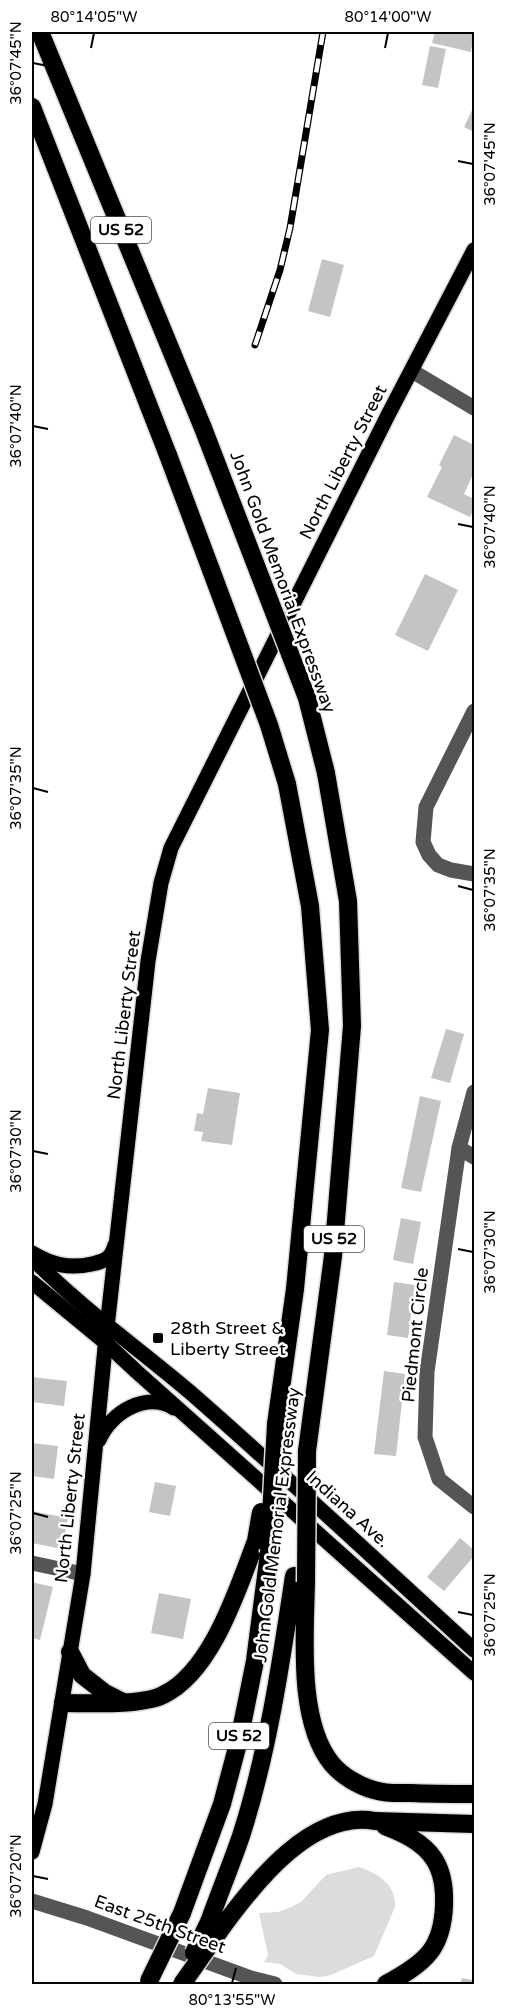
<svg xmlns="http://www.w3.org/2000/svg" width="506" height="2016" font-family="'Varela Round',sans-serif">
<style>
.green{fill:#dcdcdc}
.building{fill:#c4c4c4}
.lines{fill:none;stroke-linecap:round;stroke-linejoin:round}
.major-casing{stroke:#dbdbdb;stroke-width:18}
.highway-casing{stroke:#dbdbdb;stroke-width:21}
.minor{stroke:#555;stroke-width:15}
.major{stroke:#000;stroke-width:15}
.highway{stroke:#000;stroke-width:18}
.rail-casing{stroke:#000;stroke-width:7}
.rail{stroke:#fff;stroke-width:4.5;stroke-dasharray:14;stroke-linecap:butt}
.highway-bridge-casing{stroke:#dbdbdb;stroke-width:21;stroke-linecap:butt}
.highway-bridge{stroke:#000;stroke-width:18}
.ticks{fill:none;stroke:#000;stroke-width:2}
.poi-dot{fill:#000;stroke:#fff;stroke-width:2}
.labels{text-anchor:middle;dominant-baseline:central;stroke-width:5;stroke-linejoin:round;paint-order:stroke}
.shield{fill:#fff;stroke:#4c4c4c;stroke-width:1.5}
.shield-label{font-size:16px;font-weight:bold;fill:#000}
.street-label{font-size:18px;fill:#000;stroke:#fff}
.poi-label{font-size:18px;fill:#000;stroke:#fff;text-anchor:start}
.neatline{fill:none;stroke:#000;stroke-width:2}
.ticks-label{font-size:15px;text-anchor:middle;fill:#000}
</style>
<rect width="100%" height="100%" fill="#fff"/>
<path class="green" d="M 359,1867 C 379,1874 396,1884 395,1907 L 374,1956 L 331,1975 L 320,1977 L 296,1974 L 280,1964 L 264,1962 L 268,1955 L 259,1913 L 278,1912 L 291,1907 L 301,1902 L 326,1875 Z"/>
<g class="building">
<polygon points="435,32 474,32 471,52 432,43"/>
<polygon points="430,46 446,49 438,88 422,85"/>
<polygon points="474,106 474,132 464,127"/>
<polygon points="322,259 344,265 330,317 308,311"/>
<polygon points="454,435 474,445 474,472 464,494 474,499 474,508 470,517 427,497 442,467 439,465"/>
<polygon points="425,574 458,590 428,651 395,635"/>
<polygon points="446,1029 464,1034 450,1083 431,1078"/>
<polygon points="208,1088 240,1093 232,1145 201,1141 203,1132 194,1131 197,1113 203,1114"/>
<polygon points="420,1096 441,1101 421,1192 401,1188"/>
<polygon points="401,1218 421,1222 413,1264 393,1260"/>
<polygon points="394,1282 415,1285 408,1338 387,1335"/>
<polygon points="384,1371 405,1374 396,1456 374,1454"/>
<polygon points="32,1377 67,1381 64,1406 32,1402"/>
<polygon points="32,1443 58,1446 54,1479 32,1476"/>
<polygon points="155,1482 176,1486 170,1516 149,1512"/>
<polygon points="32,1511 68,1518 62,1549 32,1543"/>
<polygon points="460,1538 474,1550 474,1556 444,1591 427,1577"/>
<polygon points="32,1582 53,1587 40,1640 32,1638"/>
<polygon points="159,1593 191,1599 183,1639 151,1633"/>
<polygon points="474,1973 474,1984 460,1984 462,1978 472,1980"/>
</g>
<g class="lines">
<g class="major-casing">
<g id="major">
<path d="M 32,1253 C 52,1265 69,1269 92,1264 C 105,1261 111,1259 115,1245"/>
<path d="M 32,1258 C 81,1308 138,1348 191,1393 C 287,1477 380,1564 474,1650"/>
<polyline points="32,1282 106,1343 137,1372 474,1673"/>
<path d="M 99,1440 C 110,1413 146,1391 174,1408"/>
<polyline points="32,1852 45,1804 83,1574 107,1327 148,961 161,883 171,848 388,415 474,250"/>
</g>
</g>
<g class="highway-casing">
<g id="highway">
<polyline points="40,32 203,428"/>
<polyline points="32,107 168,455"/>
<polyline points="276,1424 295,1289 320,1030 310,906 287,784"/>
<polyline points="307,1451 333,1256 352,1026 348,901 326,773"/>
<path d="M 306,1582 C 305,1634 297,1722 332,1764 C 342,1776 359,1786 374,1790 C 385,1794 399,1793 411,1793 C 432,1794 453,1794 474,1794"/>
<polyline points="70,1652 82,1675 105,1693 123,1702"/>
<path d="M 63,1703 C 88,1703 141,1706 163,1695 C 212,1672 238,1588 256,1541"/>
<path d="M 385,1826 C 403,1833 423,1842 434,1859 C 449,1882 447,1930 430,1952 C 419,1966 401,1976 386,1984"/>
<polyline points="182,1913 222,1804 239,1740 255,1661 269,1553"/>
<path d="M 209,1922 C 219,1894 231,1865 241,1836 C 268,1752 281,1663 294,1576"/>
<path d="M 223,1926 C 256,1881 312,1810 375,1821 L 474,1824"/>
</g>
</g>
<g class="minor">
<polyline points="412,371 474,408"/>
<polyline points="474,711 426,807 423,842 429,855 438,865 451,870 474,874"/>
<polyline points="474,1092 459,1148 427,1372 425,1437 439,1479 474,1507"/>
<polyline points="459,1148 474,1157"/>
<polyline points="32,1563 83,1574"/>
<polyline points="32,1901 87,1918 251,1978 275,1984"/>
</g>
<use href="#major" class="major"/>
<use href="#highway" class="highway"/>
<g class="rail-casing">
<polyline id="rail" points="255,345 280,270 290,228 323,32"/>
</g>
<use href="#rail" class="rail"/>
<g class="highway-bridge-casing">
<g id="highway-bridge">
<polyline points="203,428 307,698 326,773"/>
<polyline points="168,455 269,725 287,784"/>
<polyline points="256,1541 261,1512"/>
<polyline points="269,1553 276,1424"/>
<polyline points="306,1582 307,1451"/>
<polyline points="194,1953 209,1922"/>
<polyline points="149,1981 182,1913"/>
<polyline points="182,1984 223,1926"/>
</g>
</g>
<use href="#highway-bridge" class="highway-bridge"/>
</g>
<path class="ticks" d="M 91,48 L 94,33M 385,48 L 388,33M 33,63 L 48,66M 458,161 L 473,164M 33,426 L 48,429M 458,524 L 473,527M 33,788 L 48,792M 458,886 L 473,890M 33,1151 L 48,1154M 458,1249 L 473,1252M 33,1513 L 48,1517M 458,1612 L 473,1615M 33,1876 L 48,1879M 232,1983 L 236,1968"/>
<rect class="poi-dot" x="152" y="1332" width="12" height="12" rx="3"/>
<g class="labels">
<g class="shield">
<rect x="91" y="217" width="60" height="26" rx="4.5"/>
<rect x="304" y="1226" width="60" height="26" rx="4.5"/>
<rect x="209" y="1723" width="60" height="26" rx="4.5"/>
</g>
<g class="shield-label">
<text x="121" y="230">US 52</text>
<text x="334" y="1239">US 52</text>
<text x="239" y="1736">US 52</text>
</g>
<g class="street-label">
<text transform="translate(343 462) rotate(-63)">North Liberty Street</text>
<text transform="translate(283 582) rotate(70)">John Gold Memorial Expressway</text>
<text transform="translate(124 1015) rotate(-83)">North Liberty Street</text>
<text transform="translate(415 1335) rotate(-84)">Piedmont Circle</text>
<text transform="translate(70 1498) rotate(-84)">North Liberty Street</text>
<text transform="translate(348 1509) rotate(42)">Indiana Ave.</text>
<text transform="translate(277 1525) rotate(-83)">John Gold Memorial Expressway</text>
<text transform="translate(160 1924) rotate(20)">East 25th Street</text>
</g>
<g class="poi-label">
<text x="170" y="1328">28th Street &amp;<tspan x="170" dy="21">Liberty Street</tspan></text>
</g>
</g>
<rect width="506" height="2016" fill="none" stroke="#ffffff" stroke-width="66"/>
<rect x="33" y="33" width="440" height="1950" class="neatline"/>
<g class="ticks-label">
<text x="94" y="22">80°14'05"W</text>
<text x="388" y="22">80°14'00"W</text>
<text transform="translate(16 63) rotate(-90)" y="5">36°07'45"N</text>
<text transform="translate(490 164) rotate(-90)" y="5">36°07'45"N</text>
<text transform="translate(16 426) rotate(-90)" y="5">36°07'40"N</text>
<text transform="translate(490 527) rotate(-90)" y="5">36°07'40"N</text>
<text transform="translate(16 788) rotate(-90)" y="5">36°07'35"N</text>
<text transform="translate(490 890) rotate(-90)" y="5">36°07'35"N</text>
<text transform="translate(16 1151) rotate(-90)" y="5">36°07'30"N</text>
<text transform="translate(490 1252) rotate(-90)" y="5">36°07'30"N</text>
<text transform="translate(16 1513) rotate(-90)" y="5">36°07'25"N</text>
<text transform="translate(490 1615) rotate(-90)" y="5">36°07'25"N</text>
<text transform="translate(16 1876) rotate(-90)" y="5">36°07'20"N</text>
<text x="232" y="2005">80°13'55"W</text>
</g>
</svg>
